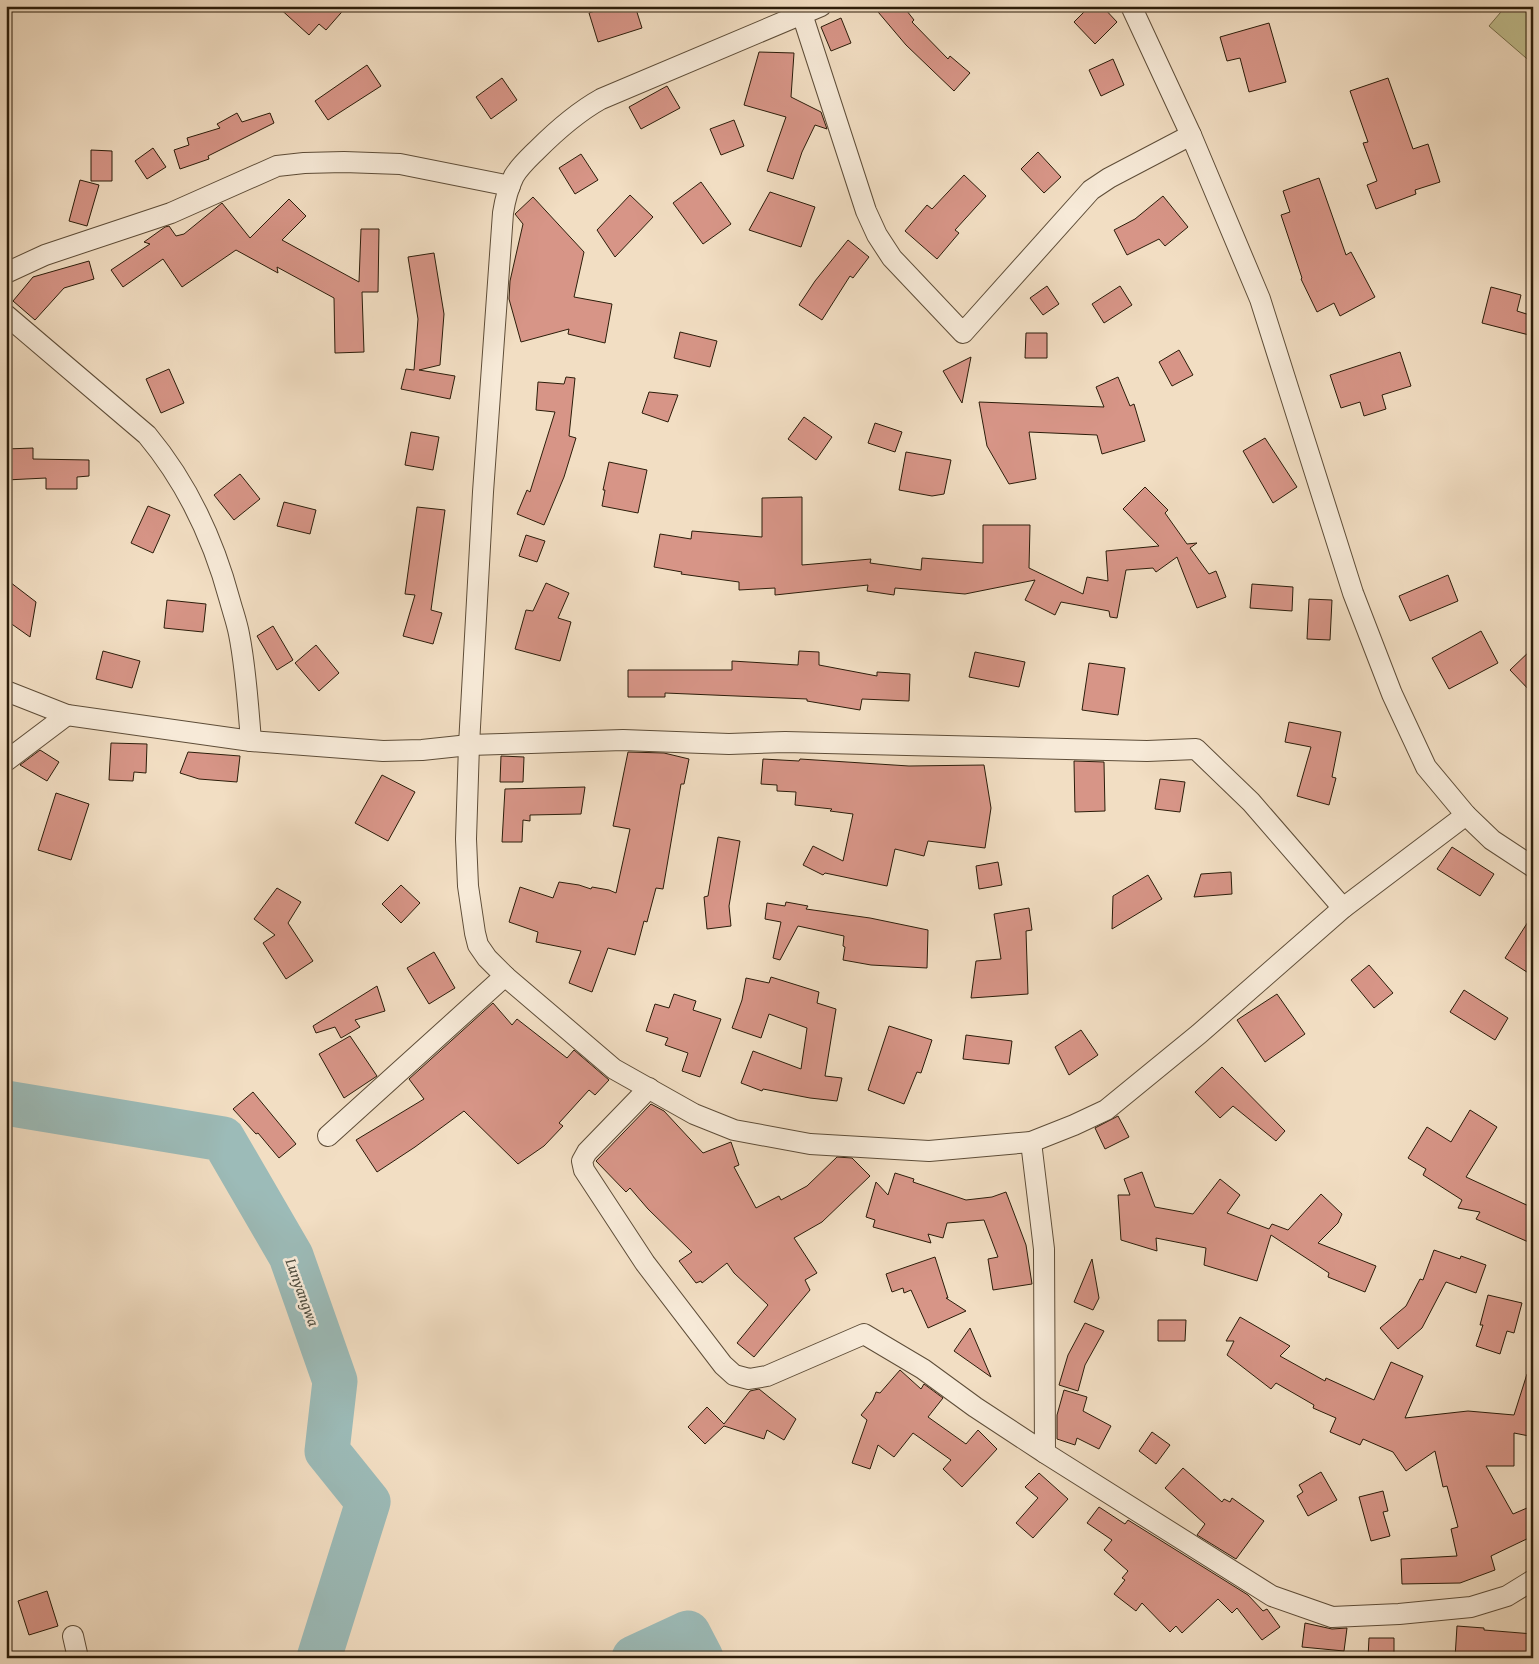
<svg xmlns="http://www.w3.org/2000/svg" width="1539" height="1664" font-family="'Gentium Book Plus',serif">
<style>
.pitch{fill:#c1bf8f;stroke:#766e4c}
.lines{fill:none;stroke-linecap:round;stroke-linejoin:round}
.river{stroke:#9cbbb8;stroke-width:45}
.building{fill:#d79587;stroke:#2c1d0a}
.minor-casing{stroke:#5e4d38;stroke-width:22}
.minor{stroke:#f7ead8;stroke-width:20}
.labels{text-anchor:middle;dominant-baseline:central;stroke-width:5;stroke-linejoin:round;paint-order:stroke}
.water-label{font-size:16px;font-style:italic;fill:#4e4c3e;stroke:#f7ead8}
</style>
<rect width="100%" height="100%" fill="#f2dec3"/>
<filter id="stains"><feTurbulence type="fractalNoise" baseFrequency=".004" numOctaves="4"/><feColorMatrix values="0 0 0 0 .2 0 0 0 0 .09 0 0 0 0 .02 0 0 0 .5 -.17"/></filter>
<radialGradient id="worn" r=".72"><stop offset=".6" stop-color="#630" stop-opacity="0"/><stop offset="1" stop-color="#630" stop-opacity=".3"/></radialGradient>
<polygon class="pitch" points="1506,6 1533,6 1533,64 1489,26"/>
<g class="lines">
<g class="river">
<polyline points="6,1103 223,1139 291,1256 335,1381 327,1451 368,1502 319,1658"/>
<polyline points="634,1658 688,1633 701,1658"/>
</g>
</g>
<g class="building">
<polygon points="277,6 347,6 326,30 319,24 309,35"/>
<polygon points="610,6 635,6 642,28 598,42 589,13"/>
<polygon points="873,6 903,6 914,20 912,22 948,59 950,56 970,73 954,91 906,45"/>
<polygon points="1090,6 1102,6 1117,22 1095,44 1074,22"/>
<polygon points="841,18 851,43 831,51 821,27"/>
<polygon points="1269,23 1286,82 1249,92 1240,58 1227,61 1220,37"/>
<polygon points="759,52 794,53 791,97 821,112 827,129 815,125 802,152 793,179 767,171 786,117 744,105"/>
<polygon points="1113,59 1124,85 1101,96 1089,70"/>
<polygon points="367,65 381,86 328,120 315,101"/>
<polygon points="502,78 517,100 491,119 476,97"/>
<polygon points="1388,78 1413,149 1428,144 1440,182 1415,190 1416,194 1376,209 1367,185 1377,181 1363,143 1368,142 1350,91"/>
<polygon points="667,86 680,108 641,129 629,107"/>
<polygon points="237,113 242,122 270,113 274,123 208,156 209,159 180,169 174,150 189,145 187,138 220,128 217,124"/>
<polygon points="734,120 744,146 721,155 710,129"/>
<polygon points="153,148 166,167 147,179 135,161"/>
<polygon points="91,150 112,151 112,181 91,181"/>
<polygon points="1038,152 1061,177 1044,193 1021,169"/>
<polygon points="581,154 598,180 575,194 559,168"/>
<polygon points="964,175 986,196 955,230 959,233 937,259 905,231 927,205 932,209"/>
<polygon points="1319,178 1346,255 1351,252 1375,297 1340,316 1334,303 1317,312 1301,279 1302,278 1281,215 1290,212 1283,191"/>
<polygon points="80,180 99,185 87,226 69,221"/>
<polygon points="701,182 731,224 703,244 673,203"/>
<polygon points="770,192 815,207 801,247 749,230"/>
<polygon points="630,195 653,217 615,257 597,230"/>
<polygon points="1163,196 1188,227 1165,246 1159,239 1127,255 1114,230 1135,219"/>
<polygon points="533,197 584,252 574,297 612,304 605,343 568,334 569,329 521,342 509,299 510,281 523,224 515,214"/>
<polygon points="289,199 306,216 282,240 359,282 361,229 379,229 378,292 362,292 364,352 335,353 334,298 277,267 278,273 236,250 182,287 163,259 123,287 111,270 150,244 144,242 165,227 169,226 176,236 184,234 222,203 250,238"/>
<polygon points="848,240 869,257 853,278 850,276 822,320 799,305 815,281"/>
<polygon points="434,253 444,314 440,365 419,370 455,376 450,399 401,389 406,369 414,370 418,319 408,257"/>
<polygon points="89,261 94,279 64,288 35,320 13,301 33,277"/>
<polygon points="1047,286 1059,304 1043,315 1030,298"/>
<polygon points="1120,286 1132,305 1104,323 1092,304"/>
<polygon points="1491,287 1521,295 1517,311 1533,316 1533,336 1482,323"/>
<polygon points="680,332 717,341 710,367 674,358"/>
<polygon points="1026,333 1047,333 1047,358 1025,358"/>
<polygon points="1179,350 1193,375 1172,386 1159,362"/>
<polygon points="1400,352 1411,386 1382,395 1386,409 1364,416 1360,402 1341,408 1330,375"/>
<polygon points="971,357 962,403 943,371"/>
<polygon points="169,369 184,403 161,413 146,379"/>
<polygon points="566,377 575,378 569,436 576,438 564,477 544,525 517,514 527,490 530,492 555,412 536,410 538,382 564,384"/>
<polygon points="1118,377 1130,406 1134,404 1145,441 1102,454 1097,435 1029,432 1036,479 1009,484 987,446 979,402 1104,407 1096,387"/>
<polygon points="649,392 678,395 668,422 642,413"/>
<polygon points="804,417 832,437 816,460 788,439"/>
<polygon points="875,423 902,432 895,452 868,443"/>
<polygon points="411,432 439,437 433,470 405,465"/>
<polygon points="1265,438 1297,487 1273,503 1243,451"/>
<polygon points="33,448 33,459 89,460 89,476 77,477 77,489 46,489 46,478 6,480 6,449"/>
<polygon points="906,452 951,460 944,494 932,496 899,490"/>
<polygon points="609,462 647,470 638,513 602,506 605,490 603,490"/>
<polygon points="240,474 260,499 234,520 214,495"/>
<polygon points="1145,487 1168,510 1165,513 1187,544 1197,543 1190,548 1209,574 1216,571 1226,597 1197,608 1177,557 1156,572 1153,568 1126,570 1117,618 1110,617 1109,611 1061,602 1055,615 1025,600 1035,580 965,594 895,588 894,595 867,591 868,585 775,595 775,588 739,590 739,582 681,574 682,572 654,567 660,534 691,539 692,531 762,537 762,498 802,497 802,565 871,559 870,563 921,570 922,558 983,563 983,525 1030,525 1029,568 1083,594 1087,577 1108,581 1106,551 1159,546 1123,509"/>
<polygon points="284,502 316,510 310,534 277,526"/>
<polygon points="148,506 170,515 153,553 131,543"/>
<polygon points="417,507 445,510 431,610 442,613 433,644 403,636 415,595 405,594"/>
<polygon points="526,535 545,541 537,562 519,556"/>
<polygon points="1448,575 1458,601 1410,621 1399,596"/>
<polygon points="6,579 36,602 30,637 6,620"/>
<polygon points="546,583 569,593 558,618 571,622 560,661 515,649 526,610 533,611"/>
<polygon points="1252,584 1293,587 1292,611 1250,608"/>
<polygon points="1309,599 1332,600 1330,640 1307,639"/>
<polygon points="167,600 206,604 203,632 164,628"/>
<polygon points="273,626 293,660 277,670 257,636"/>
<polygon points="1481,631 1498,663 1449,689 1432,658"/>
<polygon points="316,645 339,673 319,691 295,663"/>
<polygon points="1533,648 1533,694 1510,670"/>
<polygon points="103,651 140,661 132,688 96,679"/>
<polygon points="799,651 819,652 819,665 877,676 877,672 910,674 909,701 862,699 860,710 807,701 807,699 665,693 665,697 628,697 628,670 732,670 732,661 798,665"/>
<polygon points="975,652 1025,662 1019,687 969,677"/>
<polygon points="1089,663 1125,668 1118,715 1082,710"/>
<polygon points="1289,722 1341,732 1332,777 1336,778 1329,805 1297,796 1311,747 1285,742"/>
<polygon points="111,743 147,744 146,773 134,772 133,781 109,780"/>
<polygon points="40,750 59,762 47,781 20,765"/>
<polygon points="188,752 240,756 237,782 199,779 180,773"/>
<polygon points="628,752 664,753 689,759 684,784 681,784 663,889 656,888 647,922 644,921 635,955 608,948 592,992 569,983 581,951 536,942 538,932 509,922 520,887 553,898 559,882 579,885 591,889 592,887 609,890 616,893 630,829 613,826"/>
<polygon points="501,756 524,757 523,782 500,782"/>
<polygon points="763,759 799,761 800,759 909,766 984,765 991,808 985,848 928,841 924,856 895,849 887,886 825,873 823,875 803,865 813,846 843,861 853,814 830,811 832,809 795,805 796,792 777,791 777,785 761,784"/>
<polygon points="1074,761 1104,762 1105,811 1075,812"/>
<polygon points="382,775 415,792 388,841 355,823"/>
<polygon points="1160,779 1185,782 1180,812 1155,809"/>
<polygon points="585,787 581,814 530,815 530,821 523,820 522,842 502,842 505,789"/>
<polygon points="56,793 89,804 71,860 38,850"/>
<polygon points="718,837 740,841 729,906 731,926 707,929 704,897 708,896"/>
<polygon points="1452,847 1494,874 1480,896 1437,869"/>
<polygon points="998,862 1002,885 979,889 976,866"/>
<polygon points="1231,872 1232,894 1194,897 1201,874"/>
<polygon points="1148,875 1162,899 1112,929 1113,896"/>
<polygon points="401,885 420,903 401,923 382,904"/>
<polygon points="277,888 301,902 288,923 313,961 286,979 263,943 275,935 254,919"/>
<polygon points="786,902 808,906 806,909 870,918 928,930 927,968 871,965 843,960 845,947 843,946 844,936 798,926 780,960 773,958 781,922 765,919 767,903 785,906"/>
<polygon points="1029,908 1032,930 1026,931 1028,994 971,998 976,961 1001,959 994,914"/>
<polygon points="1533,914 1533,976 1505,958"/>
<polygon points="434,952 455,988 429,1004 407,968"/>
<polygon points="1369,965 1393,993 1374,1008 1351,980"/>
<polygon points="771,977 819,992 817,1003 836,1009 825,1076 842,1078 837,1101 810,1098 763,1089 762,1091 741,1083 753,1051 801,1069 807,1028 769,1014 761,1038 732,1028 742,1000 746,978 769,983"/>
<polygon points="377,986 385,1011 355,1020 360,1027 341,1038 335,1027 316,1033 313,1026"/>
<polygon points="1464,990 1508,1018 1495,1040 1450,1012"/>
<polygon points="674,994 696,1001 693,1010 721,1019 700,1077 682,1071 688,1053 665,1045 668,1038 646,1031 655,1004 669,1008"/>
<polygon points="1277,994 1305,1034 1265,1062 1237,1020"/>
<polygon points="493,1003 512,1025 517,1019 567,1058 574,1050 609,1080 595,1095 589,1090 559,1123 563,1126 544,1146 518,1164 464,1111 415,1147 377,1172 356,1140 424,1099 409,1079"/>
<polygon points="889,1026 932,1040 921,1073 917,1072 904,1104 868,1090"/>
<polygon points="1081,1030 1098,1055 1069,1075 1055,1047"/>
<polygon points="966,1035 1012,1041 1009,1064 963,1059"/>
<polygon points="350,1036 377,1076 344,1098 319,1054"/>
<polygon points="1222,1067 1285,1131 1276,1141 1233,1106 1220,1118 1195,1092"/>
<polygon points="253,1092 296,1144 279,1158 258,1133 256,1134 233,1109"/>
<polygon points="651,1104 664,1111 703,1153 731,1142 739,1165 734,1167 756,1208 779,1196 781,1200 807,1186 837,1157 852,1158 870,1176 822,1222 794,1238 817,1273 805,1280 810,1290 754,1357 737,1343 768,1305 734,1273 727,1263 702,1283 701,1281 696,1283 679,1261 692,1252 648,1209 630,1188 626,1192 596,1161"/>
<polygon points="1470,1110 1497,1127 1466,1177 1533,1208 1533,1244 1476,1219 1480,1212 1458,1208 1462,1200 1423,1175 1426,1169 1408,1158 1427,1127 1451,1142"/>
<polygon points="1118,1116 1129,1137 1105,1149 1095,1128"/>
<polygon points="1142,1172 1155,1207 1193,1214 1220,1179 1240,1195 1227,1213 1269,1229 1272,1224 1288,1230 1321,1194 1342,1214 1338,1223 1318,1243 1376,1266 1365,1292 1328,1277 1329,1273 1271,1235 1257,1281 1204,1265 1206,1248 1156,1238 1157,1251 1121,1240 1118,1195 1130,1195 1124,1179"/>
<polygon points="895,1173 914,1179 913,1182 966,1200 992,1197 1006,1192 1026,1245 1032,1284 993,1290 988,1259 998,1257 984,1220 947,1223 943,1238 928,1234 931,1243 873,1227 875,1220 866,1217 876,1182 888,1195"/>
<polygon points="1434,1250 1460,1259 1461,1256 1486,1265 1476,1293 1446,1282 1422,1328 1398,1349 1380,1328 1406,1306 1420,1279 1423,1280"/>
<polygon points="935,1257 948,1298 946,1298 966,1311 928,1328 911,1290 904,1293 903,1288 892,1292 886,1274"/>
<polygon points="1092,1259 1099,1298 1093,1310 1074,1302"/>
<polygon points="1488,1295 1522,1303 1514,1333 1507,1331 1500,1354 1476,1346 1483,1325 1480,1325"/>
<polygon points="1240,1317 1290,1346 1280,1356 1325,1381 1326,1378 1374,1400 1391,1362 1423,1376 1405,1418 1468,1411 1514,1415 1527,1374 1533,1376 1533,1406 1529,1436 1514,1433 1514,1466 1486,1466 1513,1514 1527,1508 1533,1519 1533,1536 1491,1556 1495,1570 1460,1583 1402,1584 1401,1559 1457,1556 1451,1529 1458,1527 1447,1486 1443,1487 1435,1451 1406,1471 1393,1452 1363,1439 1360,1445 1330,1432 1336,1418 1313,1408 1314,1405 1276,1383 1271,1389 1227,1355 1234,1341 1226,1341"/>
<polygon points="1158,1320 1186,1320 1185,1341 1158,1341"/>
<polygon points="1085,1323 1104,1331 1085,1365 1078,1391 1059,1385 1068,1355"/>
<polygon points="970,1328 991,1377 954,1351"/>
<polygon points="900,1370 921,1389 924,1384 943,1398 928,1417 966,1444 978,1430 997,1449 962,1487 943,1469 951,1460 913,1433 894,1457 878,1445 870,1469 852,1463 867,1420 861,1415 873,1400 876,1392 880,1393"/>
<polygon points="759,1389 796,1419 784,1440 767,1430 764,1439 724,1426 705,1444 688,1427 707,1407 724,1424 750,1391"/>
<polygon points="1064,1390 1087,1397 1083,1411 1111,1426 1099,1449 1077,1438 1075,1445 1057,1439 1057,1415"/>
<polygon points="1152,1432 1170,1445 1156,1464 1139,1451"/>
<polygon points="1183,1468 1222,1502 1224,1499 1230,1502 1232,1498 1264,1521 1236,1559 1197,1535 1205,1524 1165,1488"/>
<polygon points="1321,1472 1337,1500 1308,1516 1297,1496 1303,1492 1299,1485"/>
<polygon points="1039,1473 1068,1499 1033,1538 1016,1523 1038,1498 1025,1487"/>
<polygon points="1383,1491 1388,1511 1383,1512 1390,1536 1371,1541 1359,1497"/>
<polygon points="1099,1507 1125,1524 1128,1520 1248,1595 1263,1611 1267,1609 1280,1627 1262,1640 1237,1608 1232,1613 1218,1599 1182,1633 1176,1626 1170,1632 1142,1603 1136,1611 1114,1594 1125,1580 1122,1578 1128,1571 1104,1550 1112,1540 1087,1523"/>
<polygon points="47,1591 58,1626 29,1635 18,1601"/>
<polygon points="1305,1623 1332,1629 1347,1628 1344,1651 1302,1647"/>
<polygon points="1457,1626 1484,1628 1484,1630 1533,1634 1533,1655 1515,1658 1482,1656 1482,1658 1455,1658"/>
<polygon points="1369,1638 1394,1638 1394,1658 1368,1658"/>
</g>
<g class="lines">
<g class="minor-casing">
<g id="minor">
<path d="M 821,6 L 601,99 C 576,113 557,130 537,150 C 529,158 520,166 514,176 C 508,188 505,200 503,213 L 483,492 L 469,745 L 466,839 L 468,886 L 475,933 L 478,945 L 487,958 L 505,976 L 614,1069 L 694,1114 L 734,1130 L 810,1144 L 929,1151 L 1031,1142 L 1074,1125 L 1106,1110 L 1199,1034 L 1343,908 L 1466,815"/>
<polyline points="1131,6 1191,135 1260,299 1353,593 1392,694 1426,767 1466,815 1492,840 1533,867"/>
<polyline points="802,14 866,211 877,235 892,258 963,333 1091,190 1109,178 1191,135"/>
<polyline points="6,273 45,255 171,213 277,166 304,163 344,162 400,164 510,186"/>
<path d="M 6,315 L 147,435 C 187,483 214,541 230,601 C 233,612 237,623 239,634 C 246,669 248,705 251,741"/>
<polyline points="6,691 67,715 251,741 383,751 422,750 469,745 623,740 729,744 785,742 1147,751 1196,749 1251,802 1343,908"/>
<polyline points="6,761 67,715"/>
<polyline points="649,1088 587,1152 582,1161 584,1170 645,1263 723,1365 734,1375 749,1379 767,1376 864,1334 923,1369 975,1407 1045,1453"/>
<polyline points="328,1136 505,976"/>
<polyline points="1031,1142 1044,1249 1045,1453 1272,1596 1332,1617 1399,1614 1471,1607 1507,1596 1533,1580"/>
<polyline points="73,1636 78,1658"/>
</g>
</g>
<use href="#minor" class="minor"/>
</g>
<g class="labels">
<g class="water-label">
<text transform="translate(303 1292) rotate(70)">Lunyangwa</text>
</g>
</g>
<rect width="1539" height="1664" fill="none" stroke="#f2dec3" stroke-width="25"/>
<rect x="8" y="8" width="1524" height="1649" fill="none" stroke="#2c1d0a" stroke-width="2.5"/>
<rect x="12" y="12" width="1514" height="1639" fill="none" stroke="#2c1d0a"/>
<rect width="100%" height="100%" filter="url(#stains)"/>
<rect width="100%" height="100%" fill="url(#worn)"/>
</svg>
